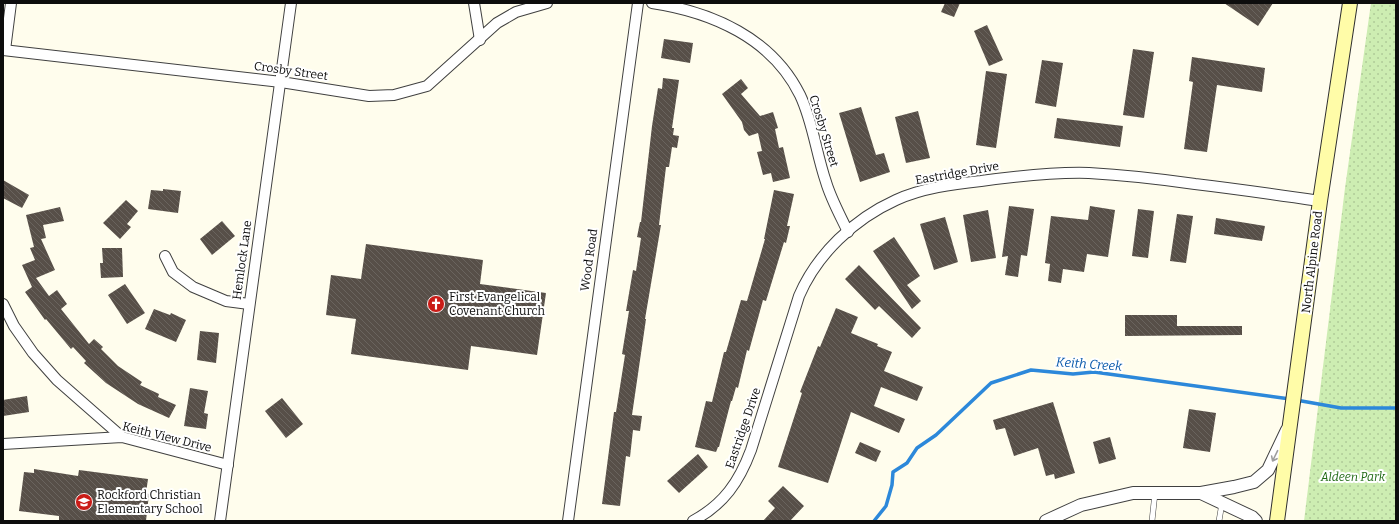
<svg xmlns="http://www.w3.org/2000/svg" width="1399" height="524" font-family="Bitter,serif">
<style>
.park{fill:url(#park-dots)}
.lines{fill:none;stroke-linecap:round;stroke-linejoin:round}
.stream{stroke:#2c88da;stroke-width:3.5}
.building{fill:url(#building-back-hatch)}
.service-casing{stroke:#404040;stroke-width:6}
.minor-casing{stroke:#404040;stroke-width:12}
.tertiary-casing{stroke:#404040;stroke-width:14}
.secondary-casing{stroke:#2f2f2f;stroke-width:16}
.service{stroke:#fff;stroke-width:5}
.minor{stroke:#fff;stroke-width:10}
.tertiary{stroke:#fff;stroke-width:12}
.secondary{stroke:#fffca8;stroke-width:14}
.oneway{stroke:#9e9e9e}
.labels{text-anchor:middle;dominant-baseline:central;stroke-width:4;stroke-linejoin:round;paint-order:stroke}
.street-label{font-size:12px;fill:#0d0d0d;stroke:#fff}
.poi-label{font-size:12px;fill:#0d0d0d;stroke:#fff;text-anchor:start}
.park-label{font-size:12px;font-style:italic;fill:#226b17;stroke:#fff}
.water-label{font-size:13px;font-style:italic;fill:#0a59ab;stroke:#fff}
</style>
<defs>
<pattern id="park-dots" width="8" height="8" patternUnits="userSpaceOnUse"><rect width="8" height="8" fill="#cdedb2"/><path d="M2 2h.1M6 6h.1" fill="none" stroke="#afca98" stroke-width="1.8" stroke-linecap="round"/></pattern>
<pattern id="building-back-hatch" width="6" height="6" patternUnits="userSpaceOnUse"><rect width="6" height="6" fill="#574f48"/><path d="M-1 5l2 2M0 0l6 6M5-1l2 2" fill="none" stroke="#6a645e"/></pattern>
</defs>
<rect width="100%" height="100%" fill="#fffded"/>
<polygon class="park" points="1371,3 1396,3 1396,521 1304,521 1345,188"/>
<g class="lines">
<g class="stream">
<polyline points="1296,400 1341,408 1396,408"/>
<polyline points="874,521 886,506 892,485 893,472 907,463 917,448 936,435 991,383 1031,370 1073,374 1094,372 1290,399"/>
</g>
</g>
<g class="building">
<polygon points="945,3 960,3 954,17 941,12"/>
<polygon points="1224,3 1273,3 1258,26"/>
<polygon points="987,25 1003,60 989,66 974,31"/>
<polygon points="664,39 693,43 690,63 661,58"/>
<polygon points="1133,49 1154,52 1144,118 1123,115"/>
<polygon points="1192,57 1265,68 1262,92 1217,85 1207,152 1184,149 1193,82 1189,81"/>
<polygon points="1042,60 1063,63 1056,107 1035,103"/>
<polygon points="986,71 1007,74 996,148 976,145"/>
<polygon points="663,78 679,80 672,128 674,128 673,135 679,136 677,148 672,147 669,167 666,167 659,225 661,225 645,319 646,319 632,415 642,416 640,431 633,430 630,457 626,456 620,506 602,504 614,412 616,412 625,355 622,354 629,311 626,311 633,270 636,271 641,238 637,237 640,222 641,222 652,126 658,88 662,89"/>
<polygon points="741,79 748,88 741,94 760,116 773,112 778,128 775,129 779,148 783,147 790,178 773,182 771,173 763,175 757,152 762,151 758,133 749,136 744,130 742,122 722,94"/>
<polygon points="861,107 876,155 884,153 890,172 860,182 839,113"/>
<polygon points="918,111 930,158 906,163 895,117"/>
<polygon points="1057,118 1123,126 1120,147 1054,138"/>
<polygon points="3,180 29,195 22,208 3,198"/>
<polygon points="163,189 181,191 178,213 148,209 151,190 163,191"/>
<polygon points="774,190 794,194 787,226 790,226 786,243 784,242 766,301 763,300 749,351 747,350 738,388 736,387 732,401 731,401 719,447 718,447 716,452 695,447 706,401 712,402 724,352 726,352 741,300 747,301 765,239 764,239"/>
<polygon points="126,200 138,211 127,224 131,227 120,239 103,223"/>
<polygon points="1009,206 1034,209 1027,256 1021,255 1018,277 1005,275 1008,256 1002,257"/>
<polygon points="1090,206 1115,210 1108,257 1087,254 1084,272 1063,269 1061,283 1048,281 1050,264 1045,263 1051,216 1088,220"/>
<polygon points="60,207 64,221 43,225 46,238 41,239 55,270 36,278 49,296 57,290 67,304 61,309 89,344 94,339 103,347 101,349 118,366 142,382 140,385 159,394 158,397 176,405 169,418 138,404 106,383 84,363 86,361 73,347 71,349 46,319 45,320 25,292 32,287 22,265 35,260 30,248 34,247 26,215"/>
<polygon points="1138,209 1154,211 1148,258 1132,256"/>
<polygon points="988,210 996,258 971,262 963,215"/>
<polygon points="1177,214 1193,216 1186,263 1170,261"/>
<polygon points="945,217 958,262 934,270 920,224"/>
<polygon points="1216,218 1265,226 1262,241 1214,234"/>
<polygon points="222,221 235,236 212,255 200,239"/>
<polygon points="894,237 920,276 907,285 921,301 912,309 873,251"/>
<polygon points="366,244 483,260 480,284 546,293 537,355 471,346 468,370 351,354 356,319 326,315 331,275 361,279"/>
<polygon points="102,248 122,248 123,277 101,278 100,263 103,263"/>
<polygon points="859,265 921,328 912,338 879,306 875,310 845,279"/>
<polygon points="125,284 145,313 127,324 108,295"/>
<polygon points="836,308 858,317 851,333 878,344 877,346 892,352 884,371 923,387 917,401 881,387 874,406 905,419 899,433 851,412 828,483 778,467 802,393 800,392 818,346 820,347"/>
<polygon points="154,309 170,315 171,313 186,320 176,342 145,329"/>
<polygon points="1125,315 1177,315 1177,326 1242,326 1242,335 1125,336"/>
<polygon points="200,331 219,333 216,363 197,360"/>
<polygon points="190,388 208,391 204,413 208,414 206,429 184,426"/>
<polygon points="27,396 29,412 3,416 3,400"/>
<polygon points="282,398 303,424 286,438 265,411"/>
<polygon points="1053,402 1075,473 1055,479 1054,474 1046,476 1038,448 1014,456 1005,428 996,430 993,420"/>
<polygon points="1189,409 1216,413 1210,452 1183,448"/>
<polygon points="1110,437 1116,459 1099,464 1093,442"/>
<polygon points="860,442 881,451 876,462 855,453"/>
<polygon points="698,454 708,467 679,493 667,481"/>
<polygon points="34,469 78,476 79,470 148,479 146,493 149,494 146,521 59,521 59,516 19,511 24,472 34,473"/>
<polygon points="783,486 804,506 790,521 763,521 775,508 768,501"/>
</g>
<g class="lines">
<g class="service-casing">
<g id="service">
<polyline points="1152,521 1155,493"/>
<polyline points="1219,521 1222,503"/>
</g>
</g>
<g class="minor-casing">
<g id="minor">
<polyline points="474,3 480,40"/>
<path d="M 652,3 C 712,12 772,38 800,95 C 813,122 816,153 826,182 C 831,199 840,215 848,232"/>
<polyline points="3,50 281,82 369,96 394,95 427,86 497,23 516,12 547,3"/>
<polyline points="5,50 11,3"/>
<polyline points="165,256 173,272 193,287 226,301 249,304"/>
<polyline points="3,304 14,326 33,353 57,380 122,437"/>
<polyline points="3,444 122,437 228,465"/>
<polyline points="220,521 291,3"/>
<polyline points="568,521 638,3"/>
<path d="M 693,521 C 724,504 739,482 751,450 L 799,296 C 817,254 854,219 896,200 C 922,188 953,184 981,181 C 1017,176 1053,172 1089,173 C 1125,175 1160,179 1195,184 C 1237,189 1279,195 1320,201"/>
</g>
</g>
<g class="tertiary-casing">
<g id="tertiary">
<polyline points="1201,493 1252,517 1256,521"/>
<polyline points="1046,521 1081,505 1133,493 1201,493 1234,487 1254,482 1268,470 1287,430"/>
</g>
</g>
<g class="secondary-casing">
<polyline id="secondary" points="1277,521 1320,201 1350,3"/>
</g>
<use href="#service" class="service"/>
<use href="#minor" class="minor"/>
<use href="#tertiary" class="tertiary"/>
<use href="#secondary" class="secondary"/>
</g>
<defs><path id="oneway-shaft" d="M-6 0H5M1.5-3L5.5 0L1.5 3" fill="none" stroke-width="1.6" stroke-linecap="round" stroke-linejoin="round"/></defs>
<use class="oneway" href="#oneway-shaft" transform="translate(1275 456) rotate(116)"/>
<defs>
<g id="church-disc" transform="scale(0.9)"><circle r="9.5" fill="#ca1c17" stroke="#fff"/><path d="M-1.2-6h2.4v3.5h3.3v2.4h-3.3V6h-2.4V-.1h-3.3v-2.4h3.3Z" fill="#fff"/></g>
<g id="school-disc" transform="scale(0.9)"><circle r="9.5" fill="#ca1c17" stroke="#fff"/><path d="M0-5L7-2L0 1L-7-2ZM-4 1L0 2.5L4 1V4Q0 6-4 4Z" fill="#fff"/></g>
</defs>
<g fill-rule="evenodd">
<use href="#church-disc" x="436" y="304"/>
<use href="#school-disc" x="84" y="502"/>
</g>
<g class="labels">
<g class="street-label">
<text transform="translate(291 71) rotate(8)">Crosby Street</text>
<text transform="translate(824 131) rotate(73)">Crosby Street</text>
<text transform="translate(957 173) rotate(-10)">Eastridge Drive</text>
<text transform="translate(242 260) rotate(-82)">Hemlock Lane</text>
<text transform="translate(589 260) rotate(-82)">Wood Road</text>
<text transform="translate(1312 262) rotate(-83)">North Alpine Road</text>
<text transform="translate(743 428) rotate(-71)">Eastridge Drive</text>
<text transform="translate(167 437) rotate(14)">Keith View Drive</text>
</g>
<g class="poi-label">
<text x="449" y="297">First Evangelical<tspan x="449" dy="14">Covenant Church</tspan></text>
<text x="97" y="495">Rockford Christian<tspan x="97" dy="14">Elementary School</tspan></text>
</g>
<g class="park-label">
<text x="1353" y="477">Aldeen Park</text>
</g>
<g class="water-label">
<text transform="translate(1089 364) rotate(4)">Keith Creek</text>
</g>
</g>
<rect width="1399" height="524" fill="none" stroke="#0d0d0d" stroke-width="8"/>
</svg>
